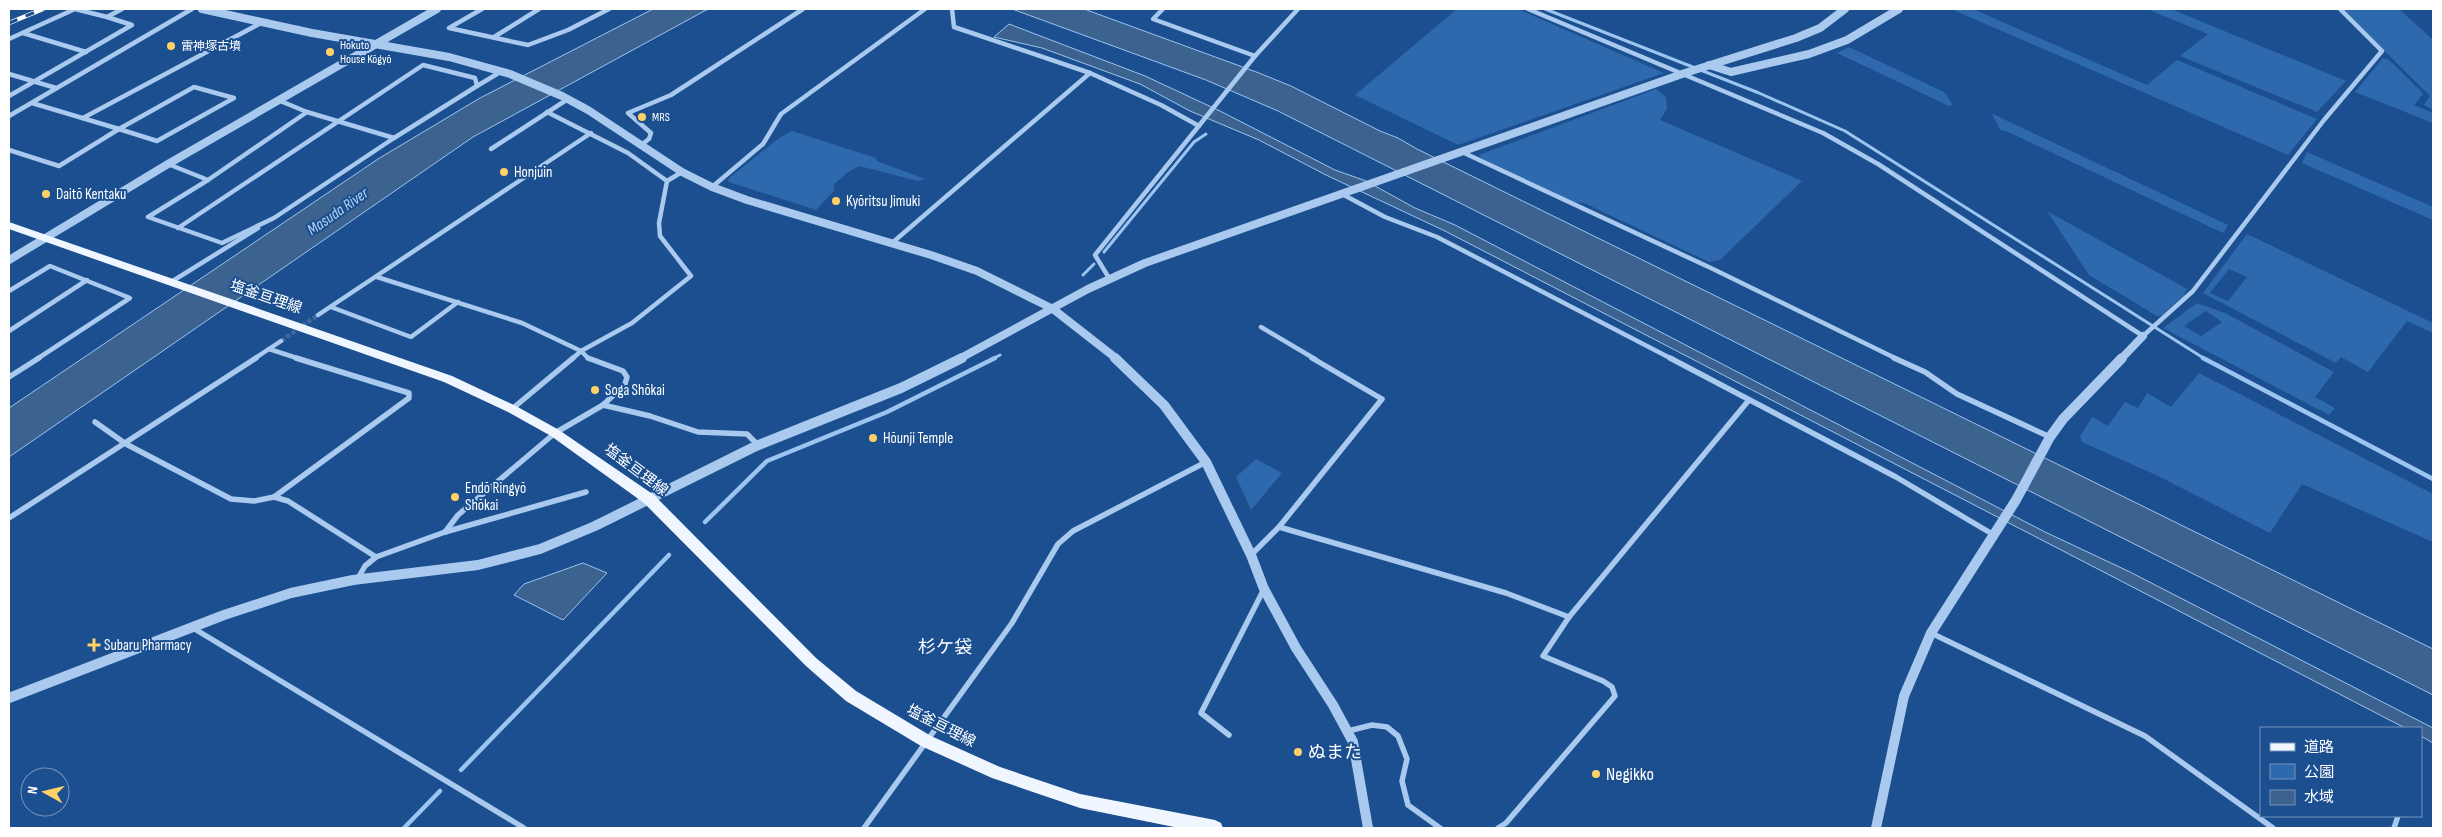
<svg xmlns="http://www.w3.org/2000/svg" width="2442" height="837" font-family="'Sofia Sans Condensed','Noto Sans JP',sans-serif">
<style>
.green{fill:#2e69ad;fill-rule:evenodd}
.water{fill:#3c6290;stroke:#9cc4f0}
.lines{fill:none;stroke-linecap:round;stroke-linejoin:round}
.stream-far1{stroke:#9cc4f0;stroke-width:3}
.stream{stroke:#9cc4f0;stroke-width:4.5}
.minor-tunnel{stroke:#3d69a0;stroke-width:4.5;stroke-dasharray:4.5 2;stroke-linecap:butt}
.minor-far1{stroke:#a9c9ee;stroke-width:4.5}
.minor{stroke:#a9c9ee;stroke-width:5.5}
.tertiary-far1{stroke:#a9c9ee;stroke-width:8}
.tertiary{stroke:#a9c9ee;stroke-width:10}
.primary{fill:#f0f6ff;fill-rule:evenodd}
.rail-casing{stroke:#fff;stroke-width:4.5}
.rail{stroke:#1b4f8f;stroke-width:3;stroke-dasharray:9;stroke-linecap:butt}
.poi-dot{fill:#ffd166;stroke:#1b4f8f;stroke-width:2}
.labels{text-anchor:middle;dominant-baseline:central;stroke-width:4;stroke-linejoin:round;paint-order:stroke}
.far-poi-label{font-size:12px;fill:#fff;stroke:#1b4f8f;text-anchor:start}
.poi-label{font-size:15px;fill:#fff;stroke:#1b4f8f;text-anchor:start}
.street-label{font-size:15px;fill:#fff;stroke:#1b4f8f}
.water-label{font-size:16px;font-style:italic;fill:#b5d3f5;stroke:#1b4f8f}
.quarter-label{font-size:18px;fill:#fff;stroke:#1b4f8f}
.near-poi-label{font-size:18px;fill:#fff;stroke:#1b4f8f;text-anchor:start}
</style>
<rect width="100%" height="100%" fill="#1b4f8f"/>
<g class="green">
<polygon points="1457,9 1518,9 1664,73 1458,145 1355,95"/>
<polygon points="1951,9 1973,9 2147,85 2177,60 2317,119 2288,155"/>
<polygon points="2147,9 2171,9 2346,81 2317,112 2180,56 2208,34"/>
<polygon points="2342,9 2399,9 2433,40 2433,110 2424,105 2430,96"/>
<polygon points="1849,47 1944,92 1953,105 1949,106 1837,53"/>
<polygon points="2383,58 2389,60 2420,90 2423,94 2414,105 2433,113 2433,123 2355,92"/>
<polygon points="1656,89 1666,97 1667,109 1660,120 1802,181 1720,260 1709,262 1584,203 1574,202 1481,158 1479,155"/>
<polygon points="1992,114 1995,115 2228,225 2223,233 2008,132 2000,130"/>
<polygon points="792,131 876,158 877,161 925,179 918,181 859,166 847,173 834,184 834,191 816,210 729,182 728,179 779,138"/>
<polygon points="2307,152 2433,207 2433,220 2302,163"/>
<polygon points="2047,211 2187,289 2183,296 2161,316 2157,316 2089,275"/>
<path d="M 2247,234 L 2433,323 L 2433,333 L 2407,321 L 2368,372 L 2341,357 L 2336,363 L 2203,293 ZM 2229,269 L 2247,277 L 2228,301 L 2210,293 Z"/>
<path d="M 2197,303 L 2225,313 L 2334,372 L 2315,397 L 2335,408 L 2329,415 L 2163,328 ZM 2206,311 L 2222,322 L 2201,336 L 2184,326 Z"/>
<polygon points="2199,373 2433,494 2433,542 2302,484 2270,533 2156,475 2082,442 2080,436 2092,417 2108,426 2125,402 2138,408 2147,393 2171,407"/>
<polygon points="1256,459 1282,473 1251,510 1236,477"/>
</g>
<g class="water">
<polygon points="653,9 708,9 473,137 9,457 9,408 378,159 480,98"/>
<polygon points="1012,9 1084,9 1259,73 1291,86 1380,131 1398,138 1417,149 2433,649 2433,695 1278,111 1206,80"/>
<polygon points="1009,24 1145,76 1220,111 1335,170 1366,181 1415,208 1455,225 2043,531 2130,572 2433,728 2433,743 2421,736 2421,728 2405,728 1445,231 1326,175 1259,140 1190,111 1140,84 1042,48 994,37"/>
<polygon points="583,563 607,573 563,620 514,595 524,584"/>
</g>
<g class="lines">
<g class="stream-far1">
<polyline points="1545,9 1759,93 1845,131 2205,359"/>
<polyline points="1104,252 1194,142 1206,134"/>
<polyline points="1083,275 1094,264"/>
<polyline points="992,359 1000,355"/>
</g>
<g class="stream">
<polyline points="2203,358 2433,479"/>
<polyline points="705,522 767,461 887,412 995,358"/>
<polyline points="461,770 669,555"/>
<polyline points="404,828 440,791"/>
</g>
<polyline class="minor-tunnel" points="281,341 318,315"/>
<g class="minor-far1">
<polyline points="482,9 449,28 528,45 568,30 609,9"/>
<polyline points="952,9 954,27 1090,73 1161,105 1199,126"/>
<polyline points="1163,9 1153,19 1255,56"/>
<polyline points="1528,9 1823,133 1878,164 2143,336 2193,291 2324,120 2382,51 2340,9"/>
<polyline points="23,33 86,52"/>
<polyline points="494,37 539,9"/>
<polyline points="9,39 75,9 107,17 122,9"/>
<polyline points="9,74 56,88"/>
<polyline points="477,86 502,71"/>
<polygon points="194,87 234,98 157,141 119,129"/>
<polyline points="9,96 132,25 107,17"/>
<polyline points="32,103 119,129"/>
<polyline points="547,112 628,153 667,181"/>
<polyline points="9,116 192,9"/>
<polyline points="83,118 261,23"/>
<polyline points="641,145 649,139 651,133 628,113 671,95 803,9"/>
<polyline points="491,149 568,99"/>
<polyline points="9,150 59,166 119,129"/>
<polyline points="1462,152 1713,269 1897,359"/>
<polyline points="168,164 208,180 148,217 222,243 274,218 394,138 307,112 278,100"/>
<polyline points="208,180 307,112"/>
<polyline points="712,187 763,144 781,114 925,9"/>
<polyline points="1342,194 1385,217 1437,237 1672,359"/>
<polyline points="178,228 423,65 475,78 477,86 394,138"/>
<polyline points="892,243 1090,73"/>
<polyline points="377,277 522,323 581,351 589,359"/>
<polyline points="1109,278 1095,255 1255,56 1298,9"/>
<polyline points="171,282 258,228"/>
<polyline points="9,291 50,266 130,298 37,359"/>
<polyline points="331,307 411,337 458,302"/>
<polyline points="318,315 591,133"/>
<polyline points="1261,327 1315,359"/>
<polyline points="9,331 87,280"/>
<polyline points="269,349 300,359"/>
<polyline points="254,359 281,341"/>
<polyline points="572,359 581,351 632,323 691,276 660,236 659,223 667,181 682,172"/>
</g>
<g class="minor">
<polyline points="588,358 623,371 627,377 625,384 603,405"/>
<polyline points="1670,358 1896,477 1994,535"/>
<polyline points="1894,358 1925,372 1957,394 2050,437"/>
<polyline points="9,377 39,358"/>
<polyline points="512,409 573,358"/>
<polyline points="95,422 126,444 231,499 254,501 274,497 288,501 376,557"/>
<polyline points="274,497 409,398 409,393 296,358"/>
<polyline points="9,518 256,358"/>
<polyline points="1279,527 1506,593 1569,617"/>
<polyline points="445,532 458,515 555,433 603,405 650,416 698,432 747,434 758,445"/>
<polyline points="1251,555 1279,527 1382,399 1312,358"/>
<polyline points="357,580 365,566 376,557 445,532 586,492"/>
<polyline points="193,628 524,828"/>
<polyline points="1931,633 2145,736 2273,828"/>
<polyline points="1348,731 1372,725 1387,727 1398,736 1407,759 1402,781 1408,805 1440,828"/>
<polyline points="1229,735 1201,713 1264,589"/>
<polyline points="864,828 1012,623 1058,544 1073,531 1206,462"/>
<polyline points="1498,828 1506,823 1615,696 1612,687 1603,681 1543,656 1569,617 1749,400"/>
<polyline points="2394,828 2398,816"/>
</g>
<g class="tertiary-far1">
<polyline points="202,9 312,33 449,57 510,74 562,96 588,110 682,172 712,187 747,200 931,255 977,271 1053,309 1117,359"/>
<polyline points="1709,65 1731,72 1809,54 1847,40 1899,9"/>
<polyline points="9,260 168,164 437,9"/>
<polyline points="959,359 1088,289 1145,263 1685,73 1796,38 1820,28 1845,9"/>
<polyline points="2121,359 2143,336"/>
</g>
<g class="tertiary">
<polyline points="1115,358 1164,405 1206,462 1251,555 1264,589 1296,648 1333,705 1353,742 1368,828"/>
<polyline points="9,698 224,615 291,593 353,580 478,565 540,549 595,526 756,446 901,388 962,358"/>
<polyline points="1876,828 1904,696 1931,633 2016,500 2050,437 2063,419 2122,358"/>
</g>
<polygon class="primary" points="9,222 452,376 516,406 559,430 654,495 816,658 856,691 931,736 1000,767 1080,794 1215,820 1221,823 1223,828 1179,828 1080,808 992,778 921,746 846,701 806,666 644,503 551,436 508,412 444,382 9,229"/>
<g class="rail-casing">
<polyline id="rail" points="9,23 43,9"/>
</g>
<use href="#rail" class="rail"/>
</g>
<g class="poi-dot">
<circle cx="171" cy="46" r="5"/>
<circle cx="330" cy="52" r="5"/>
<circle cx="642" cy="117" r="5"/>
<circle cx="504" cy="172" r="5"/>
<circle cx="46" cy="194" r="5"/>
<circle cx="836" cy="201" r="5"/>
<circle cx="595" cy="390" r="5"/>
<circle cx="873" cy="438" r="5"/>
<circle cx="455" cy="497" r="5"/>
<path d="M91.5 637.5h5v5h5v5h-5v5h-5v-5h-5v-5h5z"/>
<circle cx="1298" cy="752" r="5"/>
<circle cx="1596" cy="774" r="5"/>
</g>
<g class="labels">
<g class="far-poi-label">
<text x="340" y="45">Hokuto<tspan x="340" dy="14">House Kōgyō</tspan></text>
<text x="181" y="46">雷神塚古墳</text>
<text x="652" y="117">MRS</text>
</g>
<g class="poi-label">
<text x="514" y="172">Honjuin</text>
<text x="56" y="194">Daitō Kentaku</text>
<text x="846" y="201">Kyōritsu Jimuki</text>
<text x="605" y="390">Soga Shōkai</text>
<text x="883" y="438">Hōunji Temple</text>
<text x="465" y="488">Endō Ringyō<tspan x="465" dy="17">Shōkai</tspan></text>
<text x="104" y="645">Subaru Pharmacy</text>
</g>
<g class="street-label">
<text transform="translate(266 297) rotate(19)">塩釜亘理線</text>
<text transform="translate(636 470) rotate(37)">塩釜亘理線</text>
<text transform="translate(941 726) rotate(27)">塩釜亘理線</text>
</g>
<g class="water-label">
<text transform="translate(338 212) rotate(-35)">Masuda River</text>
</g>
<g class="quarter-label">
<text x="945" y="647">杉ケ袋</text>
</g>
<g class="near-poi-label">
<text x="1308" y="752">ぬまた</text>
<text x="1606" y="774">Negikko</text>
</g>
</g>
<rect width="2442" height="837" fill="none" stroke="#ffffff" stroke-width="20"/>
<rect x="2260" y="727" width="162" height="90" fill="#1b4f8f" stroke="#7695bc"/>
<rect x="2270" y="743" width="25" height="8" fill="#f0f6ff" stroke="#7695bc"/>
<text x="2304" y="752" font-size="15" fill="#ffffff">道路</text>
<rect x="2270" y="764" width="25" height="15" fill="#2e69ad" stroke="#7695bc"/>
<text x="2304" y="777" font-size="15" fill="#ffffff">公園</text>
<rect x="2270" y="790" width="25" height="15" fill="#3c6290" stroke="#7695bc"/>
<text x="2304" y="802" font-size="15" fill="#ffffff">水域</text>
<g transform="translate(45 792) rotate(278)"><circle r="24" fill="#1b4f8f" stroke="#7695bc"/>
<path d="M0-4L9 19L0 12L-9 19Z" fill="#ffd166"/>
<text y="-8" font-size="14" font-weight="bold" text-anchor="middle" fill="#ffffff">N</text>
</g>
</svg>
